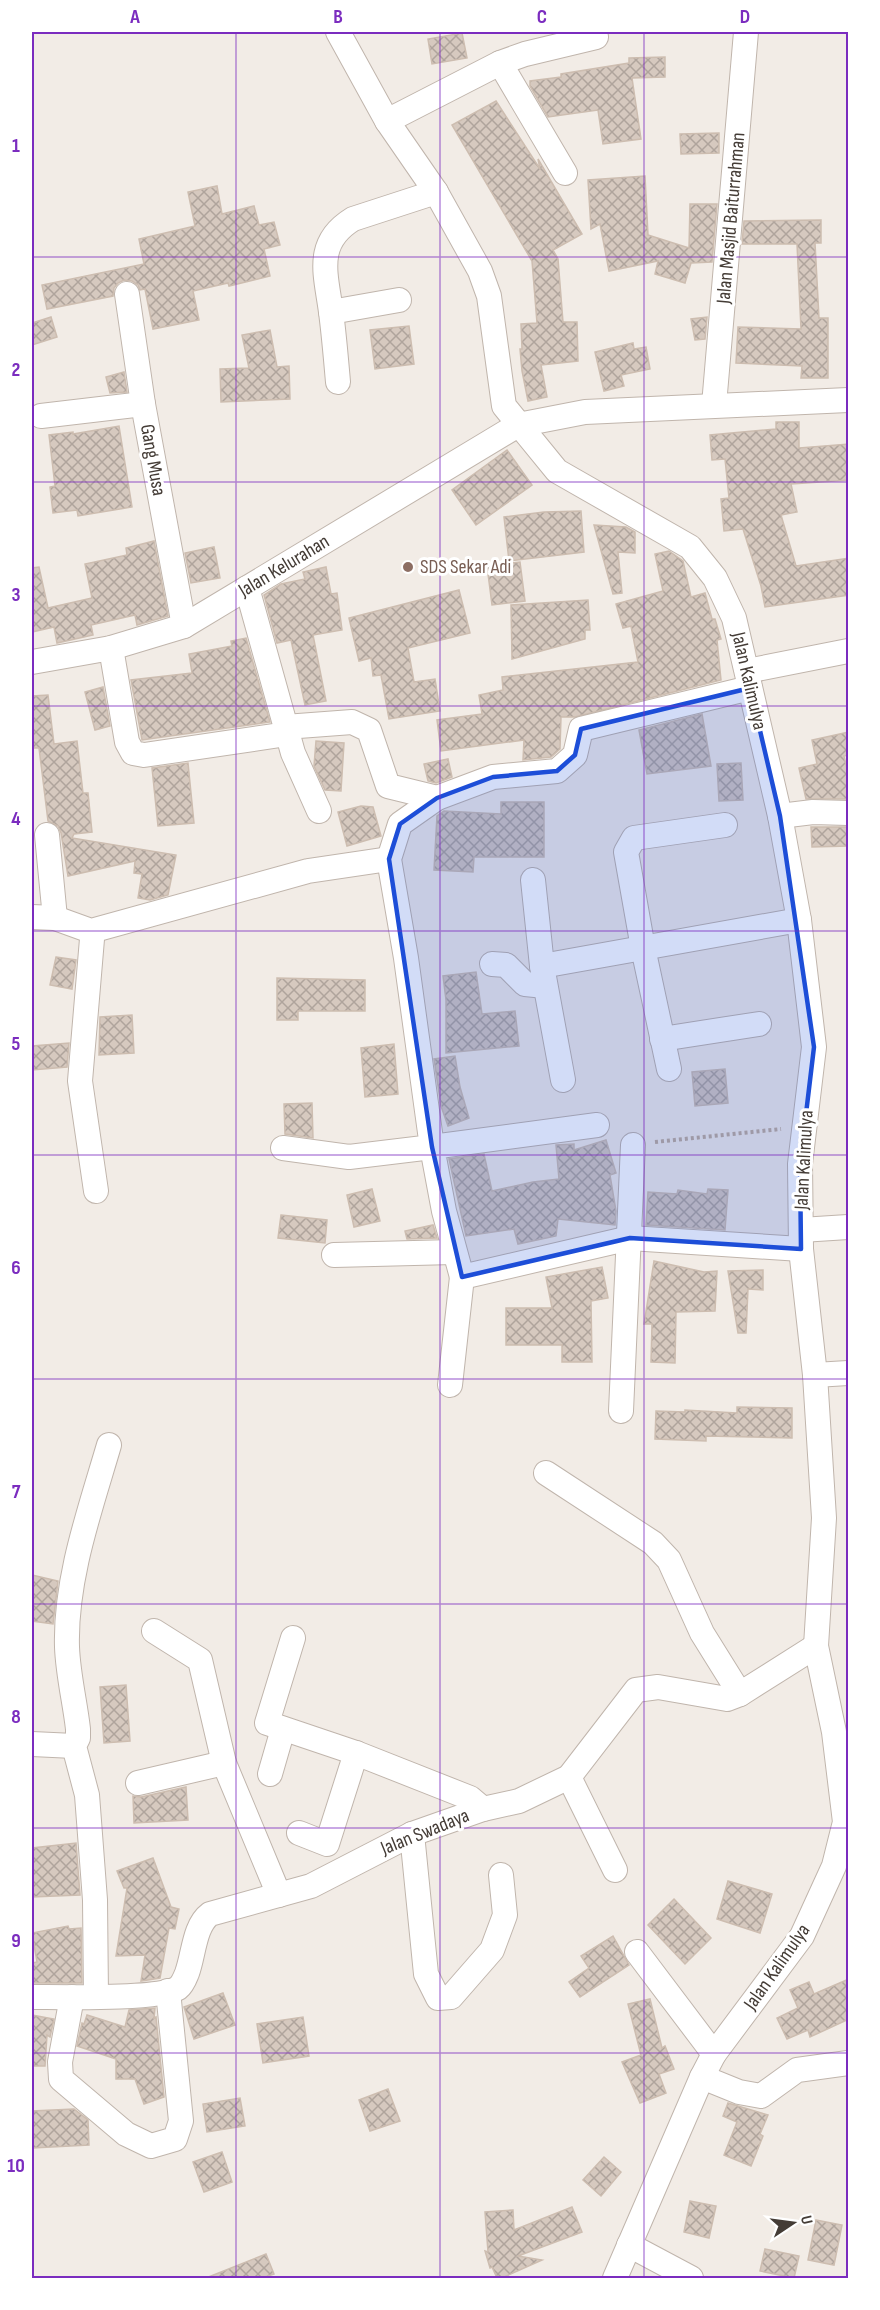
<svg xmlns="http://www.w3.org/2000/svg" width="880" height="2310" font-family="'Sofia Sans Condensed',sans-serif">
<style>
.building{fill:url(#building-cross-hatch);stroke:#cdbdb0;stroke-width:1.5}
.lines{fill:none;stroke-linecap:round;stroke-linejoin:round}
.minor-casing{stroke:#c0b5ac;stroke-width:26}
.path{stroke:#beac9b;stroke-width:4;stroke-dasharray:3 3;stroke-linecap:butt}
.minor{stroke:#fff;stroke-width:24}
.marked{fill:#1d4ed8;fill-opacity:0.2;stroke:#1d4ed8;stroke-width:4.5;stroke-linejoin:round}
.grid{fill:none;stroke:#7b2cbf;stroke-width:1.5;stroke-opacity:0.55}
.education-dot{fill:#8d6e63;stroke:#fff;stroke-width:2}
.labels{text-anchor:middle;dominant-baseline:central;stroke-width:6;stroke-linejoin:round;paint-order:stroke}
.street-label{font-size:20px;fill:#443c36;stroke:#fff}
.education-label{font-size:20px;fill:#785e54;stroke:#fff;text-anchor:start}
.neatline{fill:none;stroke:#7b2cbf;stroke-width:2}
.grid-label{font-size:20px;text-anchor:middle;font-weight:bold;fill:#7b2cbf}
</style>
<defs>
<pattern id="building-cross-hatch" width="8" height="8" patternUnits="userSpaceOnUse" patternTransform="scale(1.5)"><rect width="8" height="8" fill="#d6c9bf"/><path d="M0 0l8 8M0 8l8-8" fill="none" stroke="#afa49c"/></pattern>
</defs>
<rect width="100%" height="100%" fill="#f2ece6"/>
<g class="building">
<polygon points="462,33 467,58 432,64 428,39"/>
<polygon points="665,57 665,77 632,78 641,139 603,144 598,110 548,117 530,86 530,81 561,77 561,74 629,63 629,58"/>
<polygon points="496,101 540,169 538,159 582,234 553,250 558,259 563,322 577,322 578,361 541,365 547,397 528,401 522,371 520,349 522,349 521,324 537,323 532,261 452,125"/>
<polygon points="719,133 719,153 681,154 680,134"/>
<polygon points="645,176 648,235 689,248 690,204 717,204 712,262 691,263 685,283 655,274 658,261 609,271 600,224 591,229 588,180"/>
<polygon points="217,186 222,214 254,206 259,225 274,222 280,245 264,249 270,276 229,286 228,283 193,291 199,320 153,329 145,289 140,290 138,285 132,281 124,280 118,283 114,288 113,296 47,309 42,285 144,264 139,239 195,226 188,192"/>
<polygon points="821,220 821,243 815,243 819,318 828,318 828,378 801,378 802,366 736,363 738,327 801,329 797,244 742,244 744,221"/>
<polygon points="51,317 57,337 32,345 32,323"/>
<polygon points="707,317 705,339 695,340 691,319"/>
<polygon points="409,326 414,364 375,369 370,330"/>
<polygon points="270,330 277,367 289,366 290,399 221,402 220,369 249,368 242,335"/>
<polygon points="633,343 634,349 646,347 650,369 621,375 624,386 604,391 595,352"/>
<polygon points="124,372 127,392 110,393 106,377"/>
<polygon points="776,422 799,422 799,448 849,444 849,480 791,484 797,512 781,515 796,566 849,558 849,595 765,607 761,586 743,529 724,531 721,499 729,498 725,459 712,460 710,435 776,429"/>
<polygon points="119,426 132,507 78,516 77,510 53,513 50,487 55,486 49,435 73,432 73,434"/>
<polygon points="507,450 532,485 476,525 452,490"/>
<polygon points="581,511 584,552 509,561 504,517 544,512"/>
<polygon points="594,525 626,527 635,532 635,553 618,552 622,593 613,594"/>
<polygon points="154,541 168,616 137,625 135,615 91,625 93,635 57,643 54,627 32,632 32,568 39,567 48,608 92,598 85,564 127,555 126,548"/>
<polygon points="214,547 220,578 191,583 185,553"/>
<polygon points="669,551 683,561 691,597 705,593 712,619 715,619 721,639 717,640 721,680 575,717 561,717 560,749 551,757 523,760 524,740 441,751 437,720 482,714 479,695 503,690 502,677 638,662 631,626 623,628 616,604 663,591 655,554"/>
<polygon points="520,562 525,601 492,605 487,566"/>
<polygon points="326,567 331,594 337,593 342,630 313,635 326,701 305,705 291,640 277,643 264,595 281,584 305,579 303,572"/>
<polygon points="459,590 470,633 408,648 414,682 435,679 440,711 389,719 381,675 373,676 371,658 359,661 349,618"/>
<polygon points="588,600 590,630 585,630 585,639 512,659 511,605"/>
<polygon points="246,638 270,722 142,740 131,680 192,673 189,654 232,646 231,641"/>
<polygon points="103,687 110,726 95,730 85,692"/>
<polygon points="48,695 54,744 77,741 83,793 88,793 92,832 74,834 72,838 176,855 168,895 150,900 138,898 142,874 134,873 135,861 68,876 61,833 58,826 48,821 39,748 32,748 32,696"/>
<polygon points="702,714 711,766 647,774 639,730"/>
<polygon points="849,732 849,755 844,756 849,777 849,799 806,799 799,768 817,764 812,740"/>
<polygon points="316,741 344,743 341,791 325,790 314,766"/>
<polygon points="448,759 452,777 436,783 428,781 424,764"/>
<polygon points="188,763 194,823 158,826 152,768"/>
<polygon points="741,763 743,800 719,801 717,764"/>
<polygon points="501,802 544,802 544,857 474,857 473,872 434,870 437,816 444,811 501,814"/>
<polygon points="361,806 373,807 381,836 347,846 338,812"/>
<polygon points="811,827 849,827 849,846 812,847"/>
<polygon points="56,957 76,960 72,989 50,985"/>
<polygon points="476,972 482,1014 515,1011 519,1046 446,1053 446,1000 443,976"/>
<polygon points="277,978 365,980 365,1011 298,1011 298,1020 277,1020"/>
<polygon points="132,1015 134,1053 99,1055 100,1017"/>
<polygon points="69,1043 67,1067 32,1070 32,1046"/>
<polygon points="394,1044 398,1094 365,1097 361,1048"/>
<polygon points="455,1056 460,1087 469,1118 448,1126 441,1106 434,1059"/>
<polygon points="725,1069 728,1103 695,1106 692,1072"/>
<polygon points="312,1103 313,1138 285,1134 284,1104"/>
<polygon points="606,1140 616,1173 610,1175 616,1211 615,1225 558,1219 556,1236 518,1244 514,1229 466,1236 449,1159 484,1154 492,1191 533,1182 559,1179 556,1145 574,1144 574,1150"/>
<polygon points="372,1189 380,1221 354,1227 347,1195"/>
<polygon points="708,1189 728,1190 725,1230 646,1225 648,1192 677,1194 678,1190 707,1194"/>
<polygon points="281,1215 327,1220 325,1243 278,1238"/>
<polygon points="433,1225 437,1238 407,1239 405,1231"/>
<polygon points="654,1261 704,1272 717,1271 715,1311 676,1312 675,1363 651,1362 652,1324 644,1324"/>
<polygon points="602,1267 608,1298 591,1301 592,1362 562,1362 562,1345 506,1345 506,1308 552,1308 546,1277"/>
<polygon points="763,1270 763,1290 748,1289 746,1333 738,1333 728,1271"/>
<polygon points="737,1407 792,1408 792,1438 706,1436 706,1441 655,1439 656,1411 685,1412 685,1410 737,1413"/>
<polygon points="32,1575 58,1581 53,1624 32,1621"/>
<polygon points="126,1685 130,1741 104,1743 100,1687"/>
<polygon points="186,1787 188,1820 134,1823 133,1796 141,1797"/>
<polygon points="76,1843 80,1895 32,1897 32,1848"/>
<polygon points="153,1858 171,1907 179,1909 175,1929 169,1928 160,1978 141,1981 145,1955 116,1956 127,1888 124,1888 117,1871"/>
<polygon points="728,1881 772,1894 760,1933 717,1919"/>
<polygon points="674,1899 711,1938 685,1964 648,1925"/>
<polygon points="68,1926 69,1929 81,1928 82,1983 32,1983 32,1963 37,1962 32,1933"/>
<polygon points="613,1936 629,1965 580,1997 569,1982 589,1968 581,1956"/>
<polygon points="849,1979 849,2019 810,2037 808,2030 787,2039 777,2018 798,2008 790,1990 809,1982 814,1994"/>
<polygon points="223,1993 235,2025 194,2039 184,2007"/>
<polygon points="650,1999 662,2048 665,2046 674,2069 659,2074 666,2093 640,2103 622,2062 641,2055 628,2004"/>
<polygon points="155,2008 154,2018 156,2017 164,2097 144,2104 135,2079 116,2079 116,2059 77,2046 82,2023 84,2024 87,2015 125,2027 129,2010"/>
<polygon points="32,2015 54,2019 50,2037 47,2035 45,2066 32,2066"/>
<polygon points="303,2017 309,2056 263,2063 257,2024"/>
<polygon points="388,2089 400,2121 370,2131 359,2100"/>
<polygon points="240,2098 245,2126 207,2132 203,2104"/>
<polygon points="728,2103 768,2115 760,2134 763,2136 751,2166 724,2155 737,2122 723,2116"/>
<polygon points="74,2109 88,2120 89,2145 33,2148 32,2111"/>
<polygon points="222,2152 232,2182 204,2192 193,2162"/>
<polygon points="604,2157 621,2172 601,2196 583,2180"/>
<polygon points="690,2201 716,2206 709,2238 684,2232"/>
<polygon points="572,2207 582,2232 518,2256 542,2260 502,2278 497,2278 492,2267 490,2268 485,2251 488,2252 485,2212 513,2210 514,2230"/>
<polygon points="816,2220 842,2225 834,2265 808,2260"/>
<polygon points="765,2249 799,2256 794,2278 760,2271"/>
<polygon points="266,2254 274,2274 262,2278 206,2278"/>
</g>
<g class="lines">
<g class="minor-casing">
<g id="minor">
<polyline points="338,32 387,121 436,192 480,271 489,296 504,406 557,471 690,547 715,578 734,618 780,816 799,920 814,1047 800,1164 801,1249 815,1375 824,1518 816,1646 834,1732 845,1822 834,1866 802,1936 714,2054 702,2077 615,2278"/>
<polyline points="500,63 565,173"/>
<polyline points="387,121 500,63 525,54 596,37"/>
<polyline points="127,294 143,404 184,626"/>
<polyline points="331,312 399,300"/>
<path d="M 338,382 C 336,359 334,335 331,312 C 326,274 314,243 353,219 L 436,192"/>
<polyline points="714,405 746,32"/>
<polyline points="41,416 143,404"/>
<polyline points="247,588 293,753 319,811"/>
<polyline points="111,648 127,742 133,753 144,755 287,734"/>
<polyline points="32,662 111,648 184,626 518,425 585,412 848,400"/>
<polyline points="747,671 848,651"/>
<polyline points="285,727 352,722 369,730 388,786 437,798"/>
<polyline points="780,816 813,812 848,813"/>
<polyline points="47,835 55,918"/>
<polyline points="533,880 542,966 563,1080"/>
<polyline points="32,917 55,918 91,931 308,871 389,859"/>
<polyline points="91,931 92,939 80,1081 96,1191"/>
<polyline points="492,964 506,965 525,984 545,986"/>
<polyline points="542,966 799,920"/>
<polyline points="662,1039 759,1024"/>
<polyline points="669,1069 643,948 626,852 634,838 725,825"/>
<polyline points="597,1125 432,1147 444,1211 462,1277 630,1238 801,1249"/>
<polyline points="283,1148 349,1157 432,1147 406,958 389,859 400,824 437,798 493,777 557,771 575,755 581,729 750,688"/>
<polyline points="801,1230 848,1227"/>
<polyline points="334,1255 454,1252"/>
<polyline points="815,1375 848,1373"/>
<polyline points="450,1385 462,1277"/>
<polyline points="621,1411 633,1145"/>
<polyline points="546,1473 653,1543 669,1560 702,1633 740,1694"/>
<polyline points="154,1631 200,1660 224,1763 279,1895"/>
<polyline points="293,1638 267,1723 356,1753 470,1798 483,1809"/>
<polyline points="32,1744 74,1746"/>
<polyline points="270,1774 283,1729"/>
<polyline points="569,1777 615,1870"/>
<polyline points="138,1783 224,1763"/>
<polyline points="299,1833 327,1844 356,1753"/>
<polyline points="412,1834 426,1974 438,1998 451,1997 492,1950 505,1915 501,1875"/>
<polyline points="637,1952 714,2054"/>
<path d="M 96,1996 L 95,1900 L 87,1795 L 74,1746 L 78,1738 L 78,1729 C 75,1702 68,1675 67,1647 C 65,1579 90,1510 109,1445"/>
<path d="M 32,1997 C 59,1997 158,2000 178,1988 C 183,1984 185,1978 187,1973 C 194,1954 194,1926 210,1914 L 311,1886 L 412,1834 L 483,1809 L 519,1801 L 569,1777 L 636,1690 L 658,1687 L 727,1699 L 740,1694 L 816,1646"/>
<polyline points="72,1997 60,2062 61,2079 126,2134 151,2146 175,2139 181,2121 168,1991"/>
<polyline points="702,2077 739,2092 761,2096 797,2070 848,2063"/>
<polyline points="629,2245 691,2278"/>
</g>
</g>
<polyline class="path" points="655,1142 781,1129"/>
<use href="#minor" class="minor"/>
</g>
<path class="marked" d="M 750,688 L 780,816 L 814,1047 L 800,1164 L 801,1249 L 630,1238 L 462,1277 L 432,1147 L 389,859 L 400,824 L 437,798 L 493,777 L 557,771 L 575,755 L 581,729 Z"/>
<path class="grid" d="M 236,32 L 236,2278M 440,32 L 440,2278M 644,32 L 644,2278M 32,257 L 848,257M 32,482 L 848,482M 32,706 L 848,706M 32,931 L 848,931M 32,1155 L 848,1155M 32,1379 L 848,1379M 32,1604 L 848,1604M 32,1828 L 848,1828M 32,2053 L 848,2053"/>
<circle class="education-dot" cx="408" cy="567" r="6"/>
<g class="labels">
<g class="street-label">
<text transform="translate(731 218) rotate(-85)">Jalan Masjid Baiturrahman</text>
<text transform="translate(153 460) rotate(80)">Gang Musa</text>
<text transform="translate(284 566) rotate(-31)">Jalan Kelurahan</text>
<text transform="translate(749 681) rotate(77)">Jalan Kalimulya</text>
<text transform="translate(804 1160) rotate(-87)">Jalan Kalimulya</text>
<text transform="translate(425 1832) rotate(-22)">Jalan Swadaya</text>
<text transform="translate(777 1967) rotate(-55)">Jalan Kalimulya</text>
</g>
<g class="education-label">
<text x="420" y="567">SDS Sekar Adi</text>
</g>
</g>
<rect width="880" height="2310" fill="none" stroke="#ffffff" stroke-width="66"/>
<g transform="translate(793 2223) rotate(77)" stroke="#ffffff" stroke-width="4.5" paint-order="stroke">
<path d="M0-4.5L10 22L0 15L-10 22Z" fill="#443c36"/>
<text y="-9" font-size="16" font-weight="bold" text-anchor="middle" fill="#443c36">U</text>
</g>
<rect x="33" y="33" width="814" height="2244" class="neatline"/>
<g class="grid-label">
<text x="135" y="23">A</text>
<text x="338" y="23">B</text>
<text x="542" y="23">C</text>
<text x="745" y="23">D</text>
<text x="16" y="152">1</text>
<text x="16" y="376">2</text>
<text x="16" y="601">3</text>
<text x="16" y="825">4</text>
<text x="16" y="1050">5</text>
<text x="16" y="1274">6</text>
<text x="16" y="1498">7</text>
<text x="16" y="1723">8</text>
<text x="16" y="1947">9</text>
<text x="16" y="2172">10</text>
</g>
</svg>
